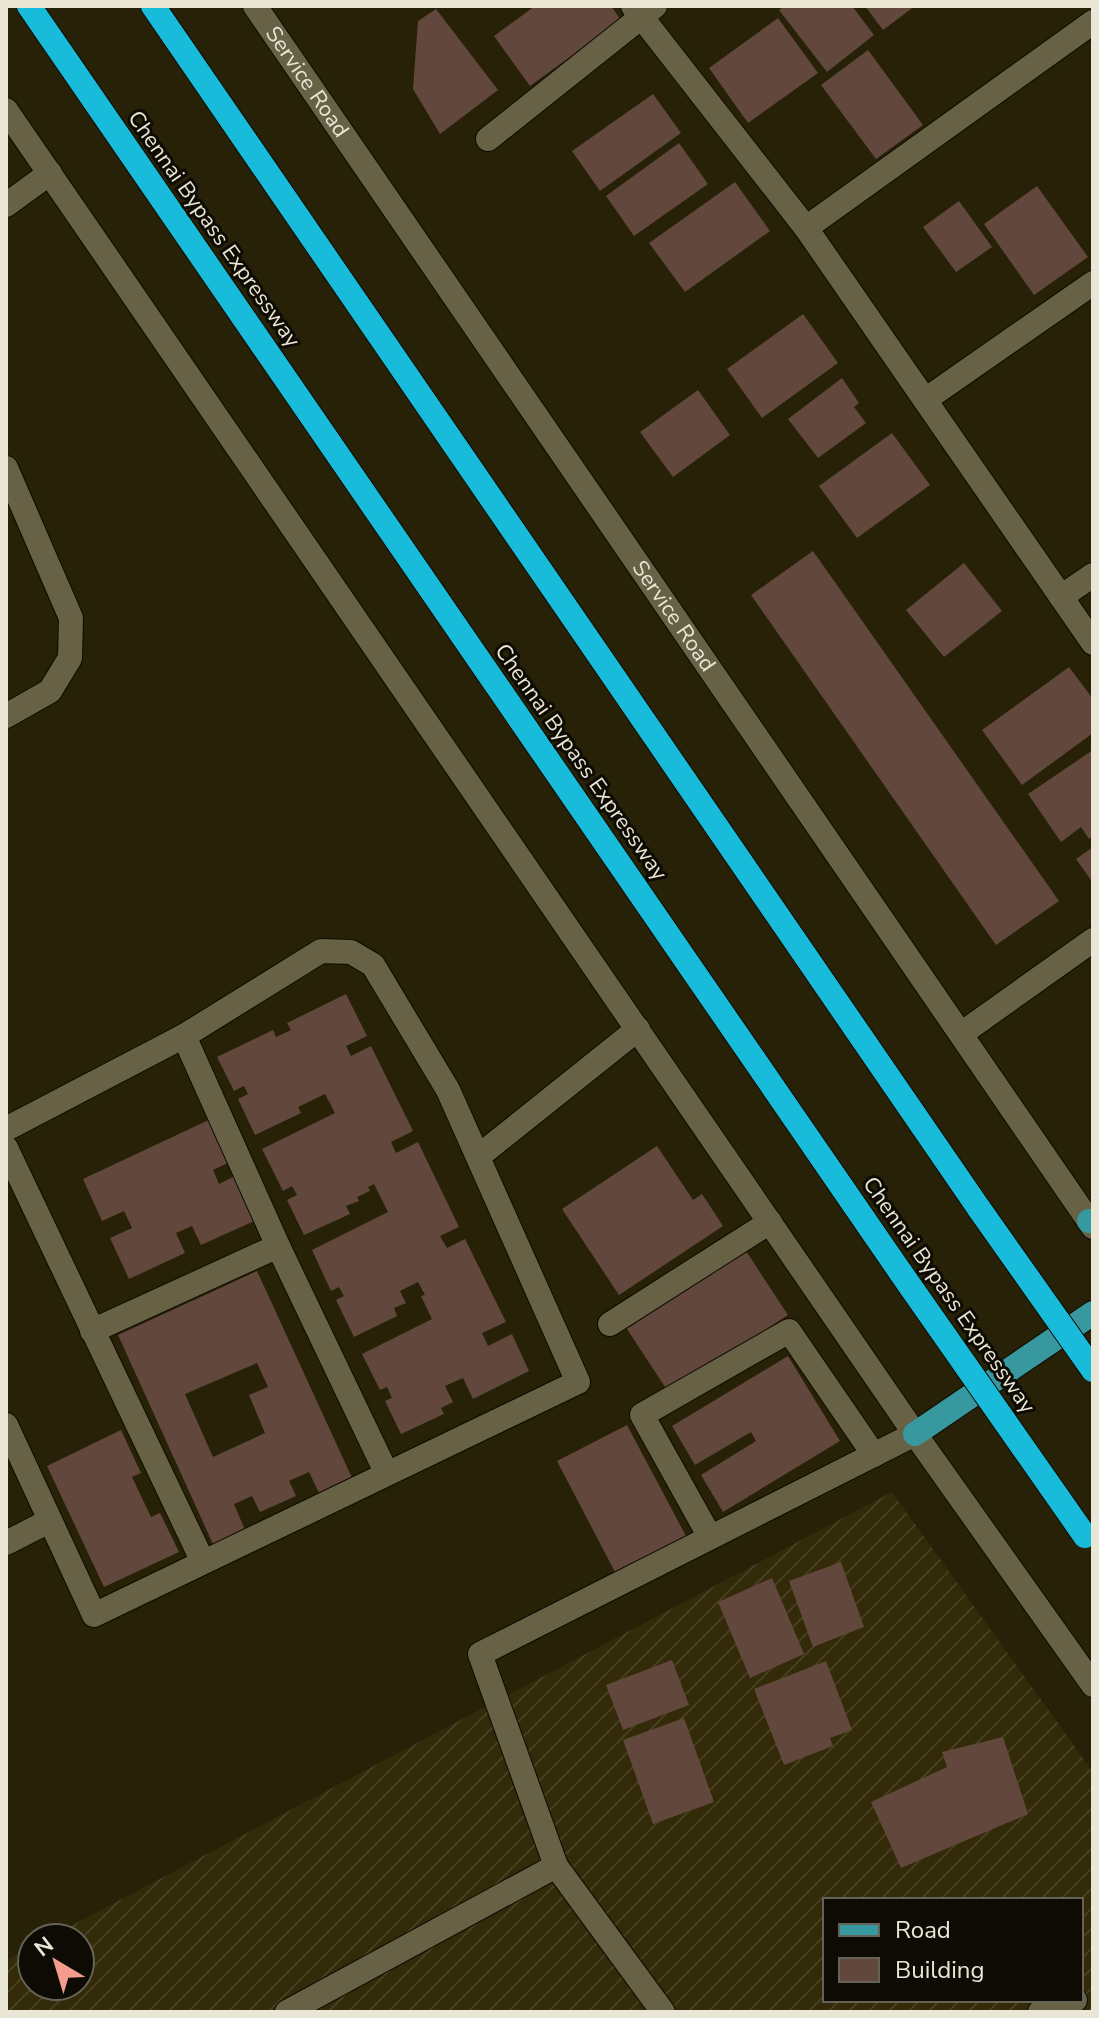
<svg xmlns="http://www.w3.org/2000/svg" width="1099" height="2018" font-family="'Nunito Sans',sans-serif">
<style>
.industrial{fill:url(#industrial-furrows);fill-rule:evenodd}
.building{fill:#62483c;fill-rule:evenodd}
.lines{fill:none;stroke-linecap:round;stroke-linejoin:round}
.minor-casing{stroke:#0f0a00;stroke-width:26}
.major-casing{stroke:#0f0a00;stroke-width:26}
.highway-casing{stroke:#0f0a00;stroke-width:26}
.minor{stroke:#676146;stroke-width:24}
.major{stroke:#38989f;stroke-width:24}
.highway{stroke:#18bcda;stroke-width:24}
.highway-bridge-casing{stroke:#0f0a00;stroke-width:26;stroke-linecap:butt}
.highway-bridge{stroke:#18bcda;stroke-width:24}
.labels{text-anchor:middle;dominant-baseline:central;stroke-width:6;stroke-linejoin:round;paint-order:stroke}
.street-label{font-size:22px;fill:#e9e6d6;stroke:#0d0b03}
</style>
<defs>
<pattern id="industrial-furrows" width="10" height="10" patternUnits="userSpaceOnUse" patternTransform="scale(2)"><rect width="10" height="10" fill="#322a08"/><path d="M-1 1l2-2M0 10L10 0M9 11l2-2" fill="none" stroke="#463f20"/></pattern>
</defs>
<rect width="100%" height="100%" fill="#262107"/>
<path class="industrial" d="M 892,1492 L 1093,1772 L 1093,2012 L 6,2012 L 6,1960 L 32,1947 L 32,1986 L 80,1986 L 80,1938 L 48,1938 ZM 825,1900 L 1081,1900 L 1081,2000 L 825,2000 Z"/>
<g class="building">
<polygon points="535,6 611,6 621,20 530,86 494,36"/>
<polygon points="785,6 852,6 874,35 827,72 779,10"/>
<polygon points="865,6 915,6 883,30"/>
<polygon points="436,9 498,90 440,134 413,89 418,21"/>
<polygon points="778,18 818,73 748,123 709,68"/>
<polygon points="868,50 923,125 876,159 821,85"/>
<polygon points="653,94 681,133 600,191 572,151"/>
<polygon points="679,143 708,184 634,236 606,196"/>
<polygon points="735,182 770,231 685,292 649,243"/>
<polygon points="1037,186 1088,257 1034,295 984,224"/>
<polygon points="959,201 992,247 956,272 923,227"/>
<polygon points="803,314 838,363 762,418 727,369"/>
<polygon points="842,378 859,403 854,407 866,423 818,458 788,419"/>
<polygon points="698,390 730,435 673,477 640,432"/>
<polygon points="892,433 930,485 857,538 819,486"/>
<polygon points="813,551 1059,901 996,945 751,595"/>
<polygon points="964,563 1002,611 944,657 906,610"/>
<polygon points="1069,667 1093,699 1093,733 1022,785 982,730"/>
<polygon points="1093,750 1093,836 1089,839 1081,827 1061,842 1028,794"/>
<polygon points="1093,847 1093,883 1076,859"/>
<polygon points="346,994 367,1036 346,1046 351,1056 371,1046 413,1131 391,1142 396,1153 418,1142 459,1227 440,1236 447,1248 465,1239 506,1322 482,1333 488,1346 512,1334 529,1371 473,1399 463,1378 445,1386 453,1402 441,1408 444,1414 401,1434 385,1401 392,1398 387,1387 380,1390 362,1354 432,1319 421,1296 425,1295 418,1282 400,1291 406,1303 394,1308 397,1316 354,1337 336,1300 344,1296 339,1287 331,1291 312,1250 388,1212 374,1184 368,1187 370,1191 357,1197 359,1201 346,1206 350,1214 304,1235 287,1200 297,1195 292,1186 283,1191 262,1149 335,1113 325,1094 298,1107 301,1113 255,1135 238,1099 248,1094 244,1086 234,1091 217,1057 273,1030 276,1037 291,1030 287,1023"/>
<polygon points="215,1117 234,1160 213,1170 219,1184 241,1173 261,1218 201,1245 192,1226 176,1233 185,1253 129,1279 110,1238 132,1228 124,1211 102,1221 83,1179"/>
<polygon points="657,1146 693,1200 702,1194 723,1226 619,1295 562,1209"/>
<polygon points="744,1248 788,1315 669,1393 625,1326"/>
<path d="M 257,1271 L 353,1480 L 320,1495 L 309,1472 L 289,1481 L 296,1496 L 260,1512 L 252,1496 L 234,1504 L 245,1530 L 213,1544 L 118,1335 ZM 257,1363 L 268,1387 L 249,1395 L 265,1433 L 213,1457 L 185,1394 Z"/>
<polygon points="788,1356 840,1441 723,1512 701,1475 756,1441 751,1432 695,1465 672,1426"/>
<polygon points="627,1425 687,1538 616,1574 557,1461"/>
<polygon points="121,1430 141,1473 132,1477 151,1517 160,1513 179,1552 104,1587 47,1466"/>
<polygon points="841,1562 864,1627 813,1647 789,1581"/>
<polygon points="772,1578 804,1654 750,1678 718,1602"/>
<polygon points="672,1660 689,1705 623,1730 606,1685"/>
<polygon points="826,1661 852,1730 830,1738 833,1746 784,1765 754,1689"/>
<polygon points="684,1718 714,1802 653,1824 623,1740"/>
<polygon points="1003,1737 1028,1814 901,1868 871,1802 947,1767 942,1752"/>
</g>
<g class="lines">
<g class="minor-casing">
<g id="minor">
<path id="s1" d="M 255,6 L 1093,1227"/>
<polyline points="633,6 806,228 1093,643"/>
<polyline points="6,110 915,1434 1093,1685"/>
<polyline points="488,139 655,6"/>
<polyline points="6,205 50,173"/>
<polyline points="806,228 1093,22"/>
<polyline points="925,400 1093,283"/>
<polyline points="6,468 71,618 70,658 50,691 6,716"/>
<polyline points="1061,597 1093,575"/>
<polyline points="961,1034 1093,940"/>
<polyline points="184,1036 278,1246 386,1472"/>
<polyline points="6,1129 184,1036 321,951 351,952 373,965 448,1090 578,1382 94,1615 6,1425"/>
<polyline points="6,1148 203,1562"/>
<polyline points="479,1156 638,1029"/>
<polyline points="610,1324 770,1222"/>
<polyline points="92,1331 278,1246"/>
<polyline points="710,1537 642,1415 789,1331 874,1455"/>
<polyline points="6,1543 49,1521"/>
<polyline points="556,1866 663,2012"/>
<polyline points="287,2012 556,1866 480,1654 915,1434"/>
<polyline points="1040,2012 1075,2000"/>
</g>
</g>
<g class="major-casing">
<g id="major">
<polyline points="1089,1221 1093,1221"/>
<polyline points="915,1434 1093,1313"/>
</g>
</g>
<g class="highway-casing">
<g id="highway">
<polyline points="29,6 901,1273"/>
<polyline points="153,6 980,1210"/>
</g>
</g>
<use href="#minor" class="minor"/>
<use href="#major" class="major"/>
<use href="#highway" class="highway"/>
<g class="highway-bridge-casing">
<g id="highway-bridge">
<polyline points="980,1210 1093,1370"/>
<polyline points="901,1273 1085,1536"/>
</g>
</g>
<use href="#highway-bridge" class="highway-bridge"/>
</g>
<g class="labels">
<g class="street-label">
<text stroke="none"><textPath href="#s1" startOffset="92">Service Road</textPath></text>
<text transform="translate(214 229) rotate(55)">Chennai Bypass Expressway</text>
<text stroke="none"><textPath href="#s1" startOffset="740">Service Road</textPath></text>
<text transform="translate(581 762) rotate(55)">Chennai Bypass Expressway</text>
<text transform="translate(949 1295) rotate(55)">Chennai Bypass Expressway</text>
</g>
</g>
<rect width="1099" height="2018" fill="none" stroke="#e9e6d6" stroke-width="16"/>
<rect x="823" y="1898" width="260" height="104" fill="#0d0b03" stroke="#656357" stroke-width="2"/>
<rect x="839" y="1924" width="40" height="12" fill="#38989f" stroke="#656357" stroke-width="2"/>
<text x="895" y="1938" font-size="24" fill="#e9e6d6">Road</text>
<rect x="839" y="1958" width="40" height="24" fill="#62483c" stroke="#656357" stroke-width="2"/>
<text x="895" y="1978" font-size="24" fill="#e9e6d6">Building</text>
<g transform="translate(56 1962) rotate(322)"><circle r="38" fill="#0d0b03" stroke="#656357" stroke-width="2"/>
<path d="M0-6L14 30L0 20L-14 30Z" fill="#f49d8c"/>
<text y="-12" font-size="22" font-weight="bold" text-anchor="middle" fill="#e9e6d6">N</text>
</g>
</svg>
